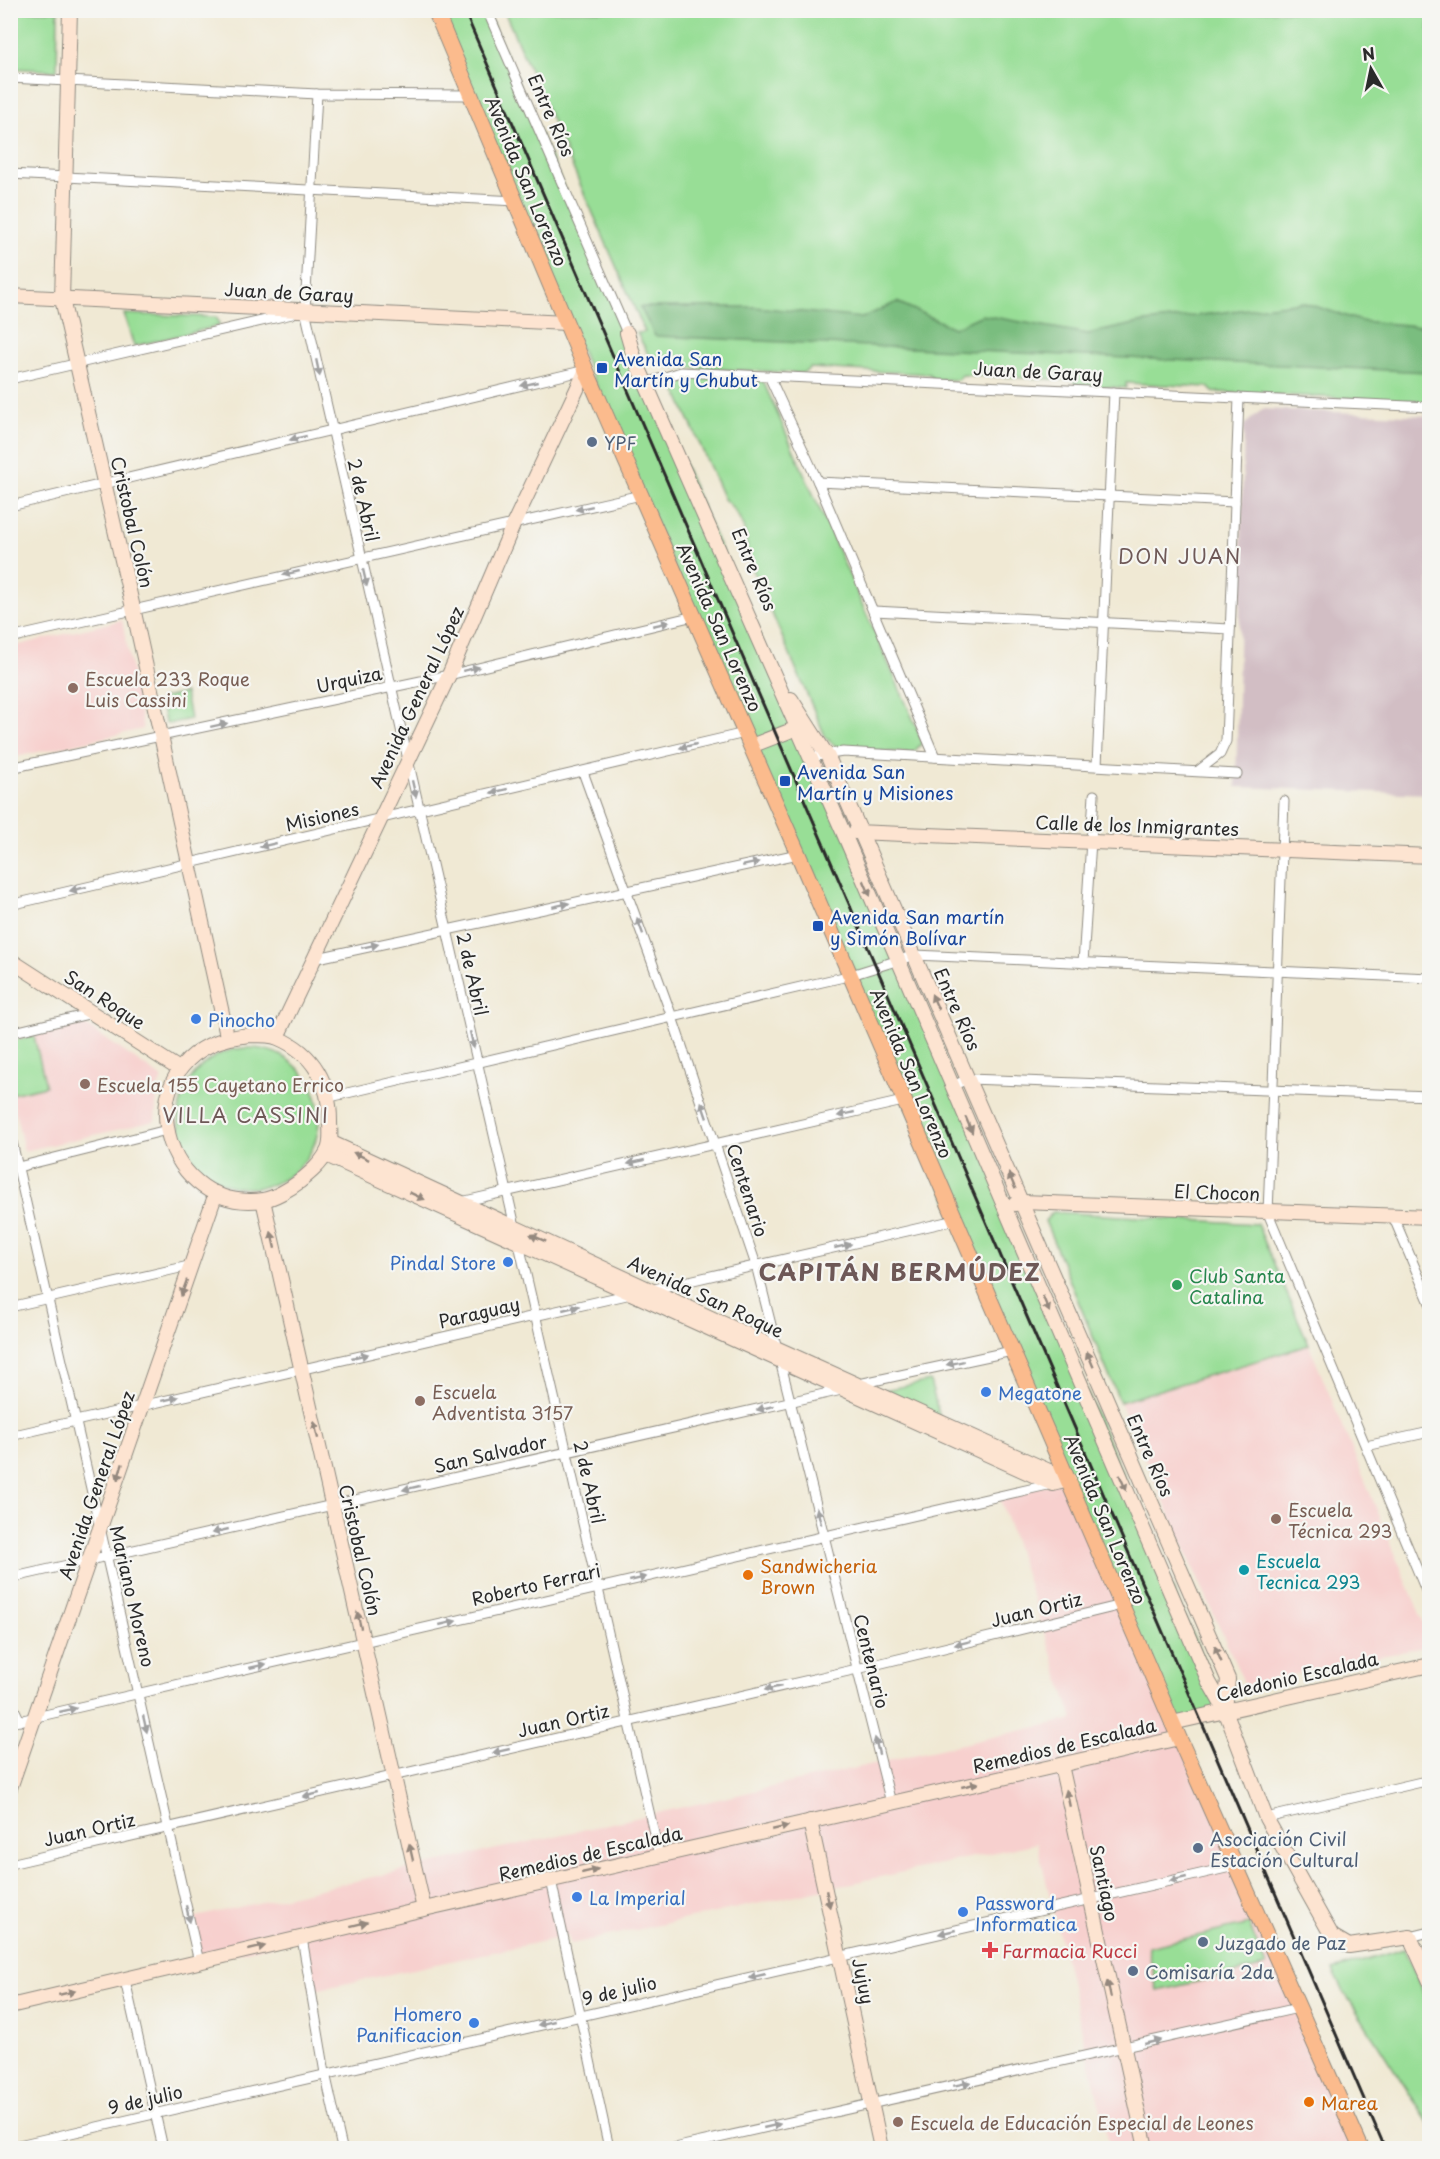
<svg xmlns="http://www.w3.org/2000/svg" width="1440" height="2159" font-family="'Playpen Sans',sans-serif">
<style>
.built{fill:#f7d0ce}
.industrial{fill:#d2bec4}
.green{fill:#98de96;stroke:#628460;stroke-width:1.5}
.forest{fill:#7abd7f;stroke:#527455;stroke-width:1.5}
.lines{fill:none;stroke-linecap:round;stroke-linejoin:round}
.street-casing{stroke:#8e8a80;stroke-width:11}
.secondary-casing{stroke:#8e8a80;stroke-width:16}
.primary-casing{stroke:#8e8a80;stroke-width:17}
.street{stroke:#fff;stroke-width:9}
.secondary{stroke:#fde4d1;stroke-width:14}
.primary{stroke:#fbbb8d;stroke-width:15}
.rail{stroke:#2b2b2b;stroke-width:3}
.oneway{fill:#a0a0a0}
.oneway2{fill:#94887e}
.transit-dot{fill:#1a4fb4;stroke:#f6f6f2;stroke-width:2}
.service-dot{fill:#5c6f8a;stroke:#f6f6f2;stroke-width:2}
.education-dot{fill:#8d6e63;stroke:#f6f6f2;stroke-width:2}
.shop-dot{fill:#3f7fe0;stroke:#f6f6f2;stroke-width:2}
.leisure-dot{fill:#2e9e5b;stroke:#f6f6f2;stroke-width:2}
.culture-dot{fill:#0f9aa8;stroke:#f6f6f2;stroke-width:2}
.food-dot{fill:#e8710a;stroke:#f6f6f2;stroke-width:2}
.health-dot{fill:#e0444e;stroke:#f6f6f2;stroke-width:2}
.labels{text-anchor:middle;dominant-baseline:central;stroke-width:4.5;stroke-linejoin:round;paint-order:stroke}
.street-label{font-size:18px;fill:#2b2b2b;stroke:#f6f6f2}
.transit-label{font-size:18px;fill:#164399;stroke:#f6f6f2;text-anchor:start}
.service-label{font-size:18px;fill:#4e5e75;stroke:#f6f6f2;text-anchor:start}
.education-label{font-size:18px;fill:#785e54;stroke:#f6f6f2;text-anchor:start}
.shop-label{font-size:18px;fill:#366cbe;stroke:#f6f6f2;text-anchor:start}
.leisure-label{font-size:18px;fill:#27864d;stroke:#f6f6f2;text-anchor:start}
.culture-label{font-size:18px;fill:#0d838f;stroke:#f6f6f2;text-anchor:start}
.food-label{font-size:18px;fill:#c56008;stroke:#f6f6f2;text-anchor:start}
.health-label{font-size:18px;fill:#be3a42;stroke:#f6f6f2;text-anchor:start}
.neighbourhood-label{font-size:20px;letter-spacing:1.5px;fill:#6e5857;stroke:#f6f6f2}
.district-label{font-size:24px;font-weight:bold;letter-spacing:1.5px;fill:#6e5857;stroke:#f6f6f2}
</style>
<rect width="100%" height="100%" fill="#f6f6f2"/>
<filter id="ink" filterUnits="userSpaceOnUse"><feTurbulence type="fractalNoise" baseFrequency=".0167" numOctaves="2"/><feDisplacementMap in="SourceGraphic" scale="12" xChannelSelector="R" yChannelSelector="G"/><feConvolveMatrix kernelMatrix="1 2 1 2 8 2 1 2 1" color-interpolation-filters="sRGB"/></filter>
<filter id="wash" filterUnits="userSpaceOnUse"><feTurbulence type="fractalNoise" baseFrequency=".008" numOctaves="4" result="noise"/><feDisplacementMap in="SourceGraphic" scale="24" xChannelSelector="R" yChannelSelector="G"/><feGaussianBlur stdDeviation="1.35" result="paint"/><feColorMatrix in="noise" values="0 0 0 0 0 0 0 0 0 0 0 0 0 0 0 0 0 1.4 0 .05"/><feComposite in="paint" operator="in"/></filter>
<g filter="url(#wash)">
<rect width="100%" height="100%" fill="#f0e9d4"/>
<g class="built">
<polygon points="122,620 143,729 11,758 11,647"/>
<polygon points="84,1024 162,1078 157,1090 155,1121 24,1151 11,1092 10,1041"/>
<polygon points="1309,1345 1429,1636 1429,1646 1245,1685 1120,1402"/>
<polygon points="1069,1480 1360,2148 1110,2148 1037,1843 571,1944 568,1936 311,1991 302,1938 199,1962 196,1917 1073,1719 999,1496"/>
</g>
<polygon class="industrial" points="1263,409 1429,416 1429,794 1236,787 1244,425"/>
<g class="green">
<polygon points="10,11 58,11 57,71 11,68"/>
<polygon points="435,11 487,11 1225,1710 1172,1722"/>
<polygon points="504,11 1429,11 1429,402 1213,392 1208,387 1126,383 1126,388 1077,385 1073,380 962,375 958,380 933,379 929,374 810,368 804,373 671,367 653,363 637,333 645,332"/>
<polygon points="124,314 216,317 219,322 219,326 134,346"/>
<path d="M 685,376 L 763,381 L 917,728 L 922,743 L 913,753 L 839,749 L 826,738 L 748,558 C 746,533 744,517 724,499 L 675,388 L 677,381 Z"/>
<polygon points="185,693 190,719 168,724 165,721 160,699"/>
<polygon points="34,1036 46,1086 11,1094 11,1041"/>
<circle cx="249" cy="1118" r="70"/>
<polygon points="1053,1212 1257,1224 1309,1345 1120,1402 1045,1221"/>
<polygon points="930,1381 940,1418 884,1390"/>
<polygon points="1249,1924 1266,1966 1157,1991 1148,1947"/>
<polygon points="1404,1949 1429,2007 1429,2124 1343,1990 1333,1970"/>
</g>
<polygon class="forest" points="897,302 954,328 982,315 1088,334 1139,323 1302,302 1361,321 1429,327 1429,372 655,336 640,307 755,307 862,318"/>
</g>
<g filter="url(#ink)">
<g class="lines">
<g class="street-casing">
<g id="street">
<polyline points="487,10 627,333"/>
<polyline points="10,78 317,94 468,95"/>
<polyline points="317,94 305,310 659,1855"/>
<polyline points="10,174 516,201"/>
<polyline points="769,376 818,482 935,757"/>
<polyline points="10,379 292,314"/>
<polyline points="646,383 681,372 1430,407"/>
<polyline points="818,482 1235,502"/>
<polyline points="10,506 586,370"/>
<polyline points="874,611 1230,629"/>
<polyline points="10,638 641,495"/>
<polyline points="810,757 843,752 1237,774"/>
<polyline points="1097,766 1114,392"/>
<polyline points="10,768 449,675 694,616"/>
<polyline points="1198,771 1220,754 1226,741 1239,398"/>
<polyline points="583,772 672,1017 756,1265 891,1803"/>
<polyline points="1284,801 1268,1213 1430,1600"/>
<polyline points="10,905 745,733"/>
<polyline points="313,959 798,854"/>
<polyline points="1083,963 1094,795"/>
<polyline points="10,1033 93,1013"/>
<polyline points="952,1086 968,1079 1430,1096"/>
<polyline points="330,1097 848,976 915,955 1430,978"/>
<polyline points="10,1133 199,1962"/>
<polyline points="10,1169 167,1130"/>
<polyline points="461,1202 903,1101"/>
<polyline points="1393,1216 1430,1303"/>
<polyline points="650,1290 955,1220"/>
<polyline points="10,1307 193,1265"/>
<polyline points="859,1384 1012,1351"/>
<polyline points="10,1436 631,1294"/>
<polyline points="1366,1446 1430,1432"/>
<polyline points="10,1578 846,1389"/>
<polyline points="10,1700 20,1721"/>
<polyline points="10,1723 1052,1484"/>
<polyline points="1266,1818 1430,1780"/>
<polyline points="10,1864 857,1669 1122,1605"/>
<polyline points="551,1880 609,2148"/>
<polyline points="1410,1937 1430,1932"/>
<polyline points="302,1938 325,2073 342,2148"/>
<polyline points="125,1980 163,2148"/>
<polyline points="10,2147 1235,1866"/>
<polyline points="674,2148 1298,2008"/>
</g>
</g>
<g class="secondary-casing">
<g id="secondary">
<polyline points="70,10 62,299 133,608 227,1036"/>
<polyline points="10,296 566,323"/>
<polyline points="627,333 634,357 844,834 1209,1682 1225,1710 1266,1818 1332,1936 1349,1946 1410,1937 1430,1981"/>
<polyline points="791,699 828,757 1228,1679 1225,1710"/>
<polyline points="751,746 805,725"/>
<polyline points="855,832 1430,856"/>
<polyline points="10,960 179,1069"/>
<path d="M 251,1035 C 260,1035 271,1035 278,1038 C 314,1053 330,1084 330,1121 C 330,1131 332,1144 327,1152 C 321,1164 310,1173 299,1182 C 290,1189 274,1198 263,1200 C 156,1215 118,1045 251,1035 Z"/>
<polyline points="277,1037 449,675 514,523 586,370"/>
<polyline points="330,1142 776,1348 1069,1480"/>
<polyline points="326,1155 1053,1484 1069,1480"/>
<polyline points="263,1200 424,1909"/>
<polyline points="1015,1204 1022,1202 1430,1217"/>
<polyline points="1172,1723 1430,1665"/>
<polyline points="1061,1765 1146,2148"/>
<polyline points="10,1788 216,1193"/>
<polyline points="810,1821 881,2148"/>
<polyline points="10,2006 424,1909 1179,1738"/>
</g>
</g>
<g class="primary-casing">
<polyline id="primary" points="435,10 586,370 798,854 1179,1738 1361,2148"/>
</g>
<use href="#street" class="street"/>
<use href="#secondary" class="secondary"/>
<use href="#primary" class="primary"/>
<polyline class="rail" points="464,10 1385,2148"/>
</g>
<defs><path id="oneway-solid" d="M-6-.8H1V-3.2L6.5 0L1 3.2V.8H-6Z" transform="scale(1.5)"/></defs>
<g class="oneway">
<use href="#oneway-solid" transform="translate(318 368) rotate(78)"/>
<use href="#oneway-solid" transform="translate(529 384) rotate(167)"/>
<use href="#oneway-solid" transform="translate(298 438) rotate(167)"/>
<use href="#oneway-solid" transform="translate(584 508) rotate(168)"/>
<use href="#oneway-solid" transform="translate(291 573) rotate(167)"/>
<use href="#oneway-solid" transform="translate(365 578) rotate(77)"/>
<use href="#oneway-solid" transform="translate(661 624) rotate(-13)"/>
<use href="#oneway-solid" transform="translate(471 669) rotate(-13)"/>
<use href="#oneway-solid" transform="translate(219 725) rotate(-12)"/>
<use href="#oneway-solid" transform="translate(688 746) rotate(167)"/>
<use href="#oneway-solid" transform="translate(414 789) rotate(77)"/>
<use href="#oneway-solid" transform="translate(499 791) rotate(167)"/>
<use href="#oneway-solid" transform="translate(268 845) rotate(167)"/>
<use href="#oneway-solid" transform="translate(751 864) rotate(-12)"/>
<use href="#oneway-solid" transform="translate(78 889) rotate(167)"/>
<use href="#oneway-solid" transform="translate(561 905) rotate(-12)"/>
<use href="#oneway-solid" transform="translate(640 926) rotate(-110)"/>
<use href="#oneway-solid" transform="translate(370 946) rotate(-12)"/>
<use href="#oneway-solid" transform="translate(472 1040) rotate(77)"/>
<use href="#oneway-solid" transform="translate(704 1110) rotate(-109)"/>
<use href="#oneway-solid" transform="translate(846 1114) rotate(167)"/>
<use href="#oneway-solid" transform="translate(636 1162) rotate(167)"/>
<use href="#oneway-solid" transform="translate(843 1246) rotate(-13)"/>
<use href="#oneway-solid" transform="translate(571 1308) rotate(-13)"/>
<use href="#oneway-solid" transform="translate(360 1356) rotate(-13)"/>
<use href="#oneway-solid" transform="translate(955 1363) rotate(168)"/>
<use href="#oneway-solid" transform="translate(170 1399) rotate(-13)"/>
<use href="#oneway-solid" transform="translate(765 1408) rotate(167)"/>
<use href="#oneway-solid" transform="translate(411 1488) rotate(167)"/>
<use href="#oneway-solid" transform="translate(819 1516) rotate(-104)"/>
<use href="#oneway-solid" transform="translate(220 1531) rotate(167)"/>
<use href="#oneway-solid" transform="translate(638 1579) rotate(-13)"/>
<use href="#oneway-solid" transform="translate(448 1623) rotate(-13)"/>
<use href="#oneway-solid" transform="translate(963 1643) rotate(166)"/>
<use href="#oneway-solid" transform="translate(258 1666) rotate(-13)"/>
<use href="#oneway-solid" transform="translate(773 1688) rotate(167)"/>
<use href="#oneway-solid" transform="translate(68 1710) rotate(-13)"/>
<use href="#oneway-solid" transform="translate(145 1724) rotate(77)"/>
<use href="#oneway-solid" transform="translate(877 1746) rotate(-104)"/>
<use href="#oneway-solid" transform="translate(501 1751) rotate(167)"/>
<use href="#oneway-solid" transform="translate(311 1795) rotate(167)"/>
<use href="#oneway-solid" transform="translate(1178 1879) rotate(167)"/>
<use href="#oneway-solid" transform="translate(188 1914) rotate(77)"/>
<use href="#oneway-solid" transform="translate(947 1932) rotate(167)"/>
<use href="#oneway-solid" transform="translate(757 1976) rotate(167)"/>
<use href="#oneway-solid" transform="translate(546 2023) rotate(167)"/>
<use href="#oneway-solid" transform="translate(1153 2042) rotate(-13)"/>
<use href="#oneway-solid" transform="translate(962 2084) rotate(-12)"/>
<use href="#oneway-solid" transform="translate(772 2126) rotate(-13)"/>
</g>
<g class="oneway2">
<use href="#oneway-solid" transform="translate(867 888) rotate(67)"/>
<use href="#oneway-solid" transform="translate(935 1002) rotate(-114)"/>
<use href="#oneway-solid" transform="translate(969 1125) rotate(67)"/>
<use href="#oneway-solid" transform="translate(361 1156) rotate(-155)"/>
<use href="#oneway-solid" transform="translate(1012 1181) rotate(-113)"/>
<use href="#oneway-solid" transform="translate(417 1196) rotate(25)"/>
<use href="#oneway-solid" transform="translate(538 1238) rotate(-156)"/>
<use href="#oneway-solid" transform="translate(273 1240) rotate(-103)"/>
<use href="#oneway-solid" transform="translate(184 1288) rotate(110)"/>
<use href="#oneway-solid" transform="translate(1046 1304) rotate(67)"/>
<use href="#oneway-solid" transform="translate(1090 1359) rotate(-113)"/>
<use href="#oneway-solid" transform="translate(316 1430) rotate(-103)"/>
<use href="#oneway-solid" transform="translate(120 1472) rotate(108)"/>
<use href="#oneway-solid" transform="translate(1123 1483) rotate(67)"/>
<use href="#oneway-solid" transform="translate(359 1620) rotate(-103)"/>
<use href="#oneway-solid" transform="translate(1218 1654) rotate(-113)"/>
<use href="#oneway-solid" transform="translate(970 1785) rotate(-13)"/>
<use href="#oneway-solid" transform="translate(1068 1798) rotate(-102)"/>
<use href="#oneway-solid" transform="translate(780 1828) rotate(-13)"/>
<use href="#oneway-solid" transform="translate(411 1852) rotate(-103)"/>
<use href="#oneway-solid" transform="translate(590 1871) rotate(-13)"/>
<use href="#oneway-solid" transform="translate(828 1899) rotate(78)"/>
<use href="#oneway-solid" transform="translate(359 1924) rotate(-14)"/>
<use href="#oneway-solid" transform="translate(257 1948) rotate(-13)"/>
<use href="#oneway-solid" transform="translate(1109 1989) rotate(-102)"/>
<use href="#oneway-solid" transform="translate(67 1993) rotate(-13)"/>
</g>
</g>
<g class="transit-dot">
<rect x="596" y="362" width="12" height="12" rx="3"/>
<rect x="779" y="775" width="12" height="12" rx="3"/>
<rect x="812" y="920" width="12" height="12" rx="3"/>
</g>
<g class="service-dot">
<circle cx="592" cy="442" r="6"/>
<circle cx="1198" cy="1848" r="6"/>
<circle cx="1203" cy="1942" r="6"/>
<circle cx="1133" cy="1971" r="6"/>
</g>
<g class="education-dot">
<circle cx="73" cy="688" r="6"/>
<circle cx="85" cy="1084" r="6"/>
<circle cx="420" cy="1401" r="6"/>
<circle cx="1276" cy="1519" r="6"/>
<circle cx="898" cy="2122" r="6"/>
</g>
<g class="shop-dot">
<circle cx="196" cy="1019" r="6"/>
<circle cx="508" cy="1262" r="6"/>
<circle cx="986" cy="1392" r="6"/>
<circle cx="577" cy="1897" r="6"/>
<circle cx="963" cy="1912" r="6"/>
<circle cx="474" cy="2023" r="6"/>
</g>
<circle class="leisure-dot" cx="1177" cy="1285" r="6"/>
<circle class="culture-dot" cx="1244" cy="1570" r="6"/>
<g class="food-dot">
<circle cx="748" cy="1575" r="6"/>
<circle cx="1309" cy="2102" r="6"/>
</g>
<path class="health-dot" d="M987 1941h6v6h6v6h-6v6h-6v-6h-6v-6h6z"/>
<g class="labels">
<g class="street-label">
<text transform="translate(552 115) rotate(66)">Entre Ríos</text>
<text transform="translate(527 181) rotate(67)">Avenida San Lorenzo</text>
<text transform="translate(289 292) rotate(3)">Juan de Garay</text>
<text transform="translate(1038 371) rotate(3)">Juan de Garay</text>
<text transform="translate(364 500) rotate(77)">2 de Abril</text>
<text transform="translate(133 522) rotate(77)">Cristobal Colón</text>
<text transform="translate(755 569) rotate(67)">Entre Ríos</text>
<text transform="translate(720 627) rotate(66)">Avenida San Lorenzo</text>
<text transform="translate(349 679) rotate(-12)">Urquiza</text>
<text transform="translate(416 697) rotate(-65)">Avenida General López</text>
<text transform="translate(322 816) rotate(-13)">Misiones</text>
<text transform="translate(1137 825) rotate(2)">Calle de los Inmigrantes</text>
<text transform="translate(473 974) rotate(77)">2 de Abril</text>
<text transform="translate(105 999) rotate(33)">San Roque</text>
<text transform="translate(958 1009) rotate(66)">Entre Ríos</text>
<text transform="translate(912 1073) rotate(67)">Avenida San Lorenzo</text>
<text transform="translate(748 1190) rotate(72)">Centenario</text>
<text transform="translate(1217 1192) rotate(2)">El Chocon</text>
<text transform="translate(706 1296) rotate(25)">Avenida San Roque</text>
<text transform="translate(479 1312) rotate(-13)">Paraguay</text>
<text transform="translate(490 1453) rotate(-13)">San Salvador</text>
<text transform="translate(1151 1455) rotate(66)">Entre Ríos</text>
<text transform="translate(590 1482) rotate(77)">2 de Abril</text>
<text transform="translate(96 1485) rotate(-71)">Avenida General López</text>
<text transform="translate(1106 1519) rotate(67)">Avenida San Lorenzo</text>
<text transform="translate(361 1550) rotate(77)">Cristobal Colón</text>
<text transform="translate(536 1584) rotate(-13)">Roberto Ferrari</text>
<text transform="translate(133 1596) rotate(77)">Mariano Moreno</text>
<text transform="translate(1036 1609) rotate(-14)">Juan Ortiz</text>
<text transform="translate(872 1661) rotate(76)">Centenario</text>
<text transform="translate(1297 1676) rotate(-13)">Celedonio Escalada</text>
<text transform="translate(563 1720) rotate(-13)">Juan Ortiz</text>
<text transform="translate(1064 1745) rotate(-13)">Remedios de Escalada</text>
<text transform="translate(89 1829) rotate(-13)">Juan Ortiz</text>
<text transform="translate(590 1853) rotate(-13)">Remedios de Escalada</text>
<text transform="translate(1105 1883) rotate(78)">Santiago</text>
<text transform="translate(864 1981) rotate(78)">Jujuy</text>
<text transform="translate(619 1990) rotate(-13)">9 de julio</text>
<text transform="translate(145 2099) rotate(-13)">9 de julio</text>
</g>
<g class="transit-label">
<text x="614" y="358">Avenida San<tspan x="614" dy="21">Martín y Chubut</tspan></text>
<text x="797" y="771">Avenida San<tspan x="797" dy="21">Martín y Misiones</tspan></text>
<text x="830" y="916">Avenida San martín<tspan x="830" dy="21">y Simón Bolívar</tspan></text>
</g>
<g class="service-label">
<text x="604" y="442">YPF</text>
<text x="1210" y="1838">Asociación Civil<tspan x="1210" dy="21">Estación Cultural</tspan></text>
<text x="1215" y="1942">Juzgado de Paz</text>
<text x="1145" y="1971">Comisaría 2da</text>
</g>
<g class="education-label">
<text x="85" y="678">Escuela 233 Roque<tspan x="85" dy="21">Luis Cassini</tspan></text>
<text x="97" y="1084">Escuela 155 Cayetano Errico</text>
<text x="432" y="1391">Escuela<tspan x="432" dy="21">Adventista 3157</tspan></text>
<text x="1288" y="1509">Escuela<tspan x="1288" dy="21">Técnica 293</tspan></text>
<text x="910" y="2122">Escuela de Educación Especial de Leones</text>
</g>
<g class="shop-label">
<text x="208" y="1019">Pinocho</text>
<text x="496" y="1262" text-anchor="end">Pindal Store</text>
<text x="998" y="1392">Megatone</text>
<text x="589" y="1897">La Imperial</text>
<text x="975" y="1902">Password<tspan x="975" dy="21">Informatica</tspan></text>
<text x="462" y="2013" text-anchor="end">Homero<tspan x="462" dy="21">Panificacion</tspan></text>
</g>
<g class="leisure-label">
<text x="1189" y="1275">Club Santa<tspan x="1189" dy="21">Catalina</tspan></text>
</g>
<g class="culture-label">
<text x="1256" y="1560">Escuela<tspan x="1256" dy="21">Tecnica 293</tspan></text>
</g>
<g class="food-label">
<text x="760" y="1565">Sandwicheria<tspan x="760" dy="21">Brown</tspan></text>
<text x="1321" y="2102">Marea</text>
</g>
<g class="health-label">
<text x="1002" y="1950">Farmacia Rucci</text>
</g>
<g class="neighbourhood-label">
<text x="1180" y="556">DON JUAN</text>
<text x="246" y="1115">VILLA CASSINI</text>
</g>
<g class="district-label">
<text x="900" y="1271">CAPITÁN BERMÚDEZ</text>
</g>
</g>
<rect width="1440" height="2159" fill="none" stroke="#f6f6f2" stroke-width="36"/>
<g transform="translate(1371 69) rotate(351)" stroke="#f6f6f2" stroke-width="4.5" paint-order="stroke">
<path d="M0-4.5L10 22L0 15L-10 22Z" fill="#2b2b2b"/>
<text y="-9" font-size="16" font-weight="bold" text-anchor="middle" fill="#2b2b2b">N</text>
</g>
</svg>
